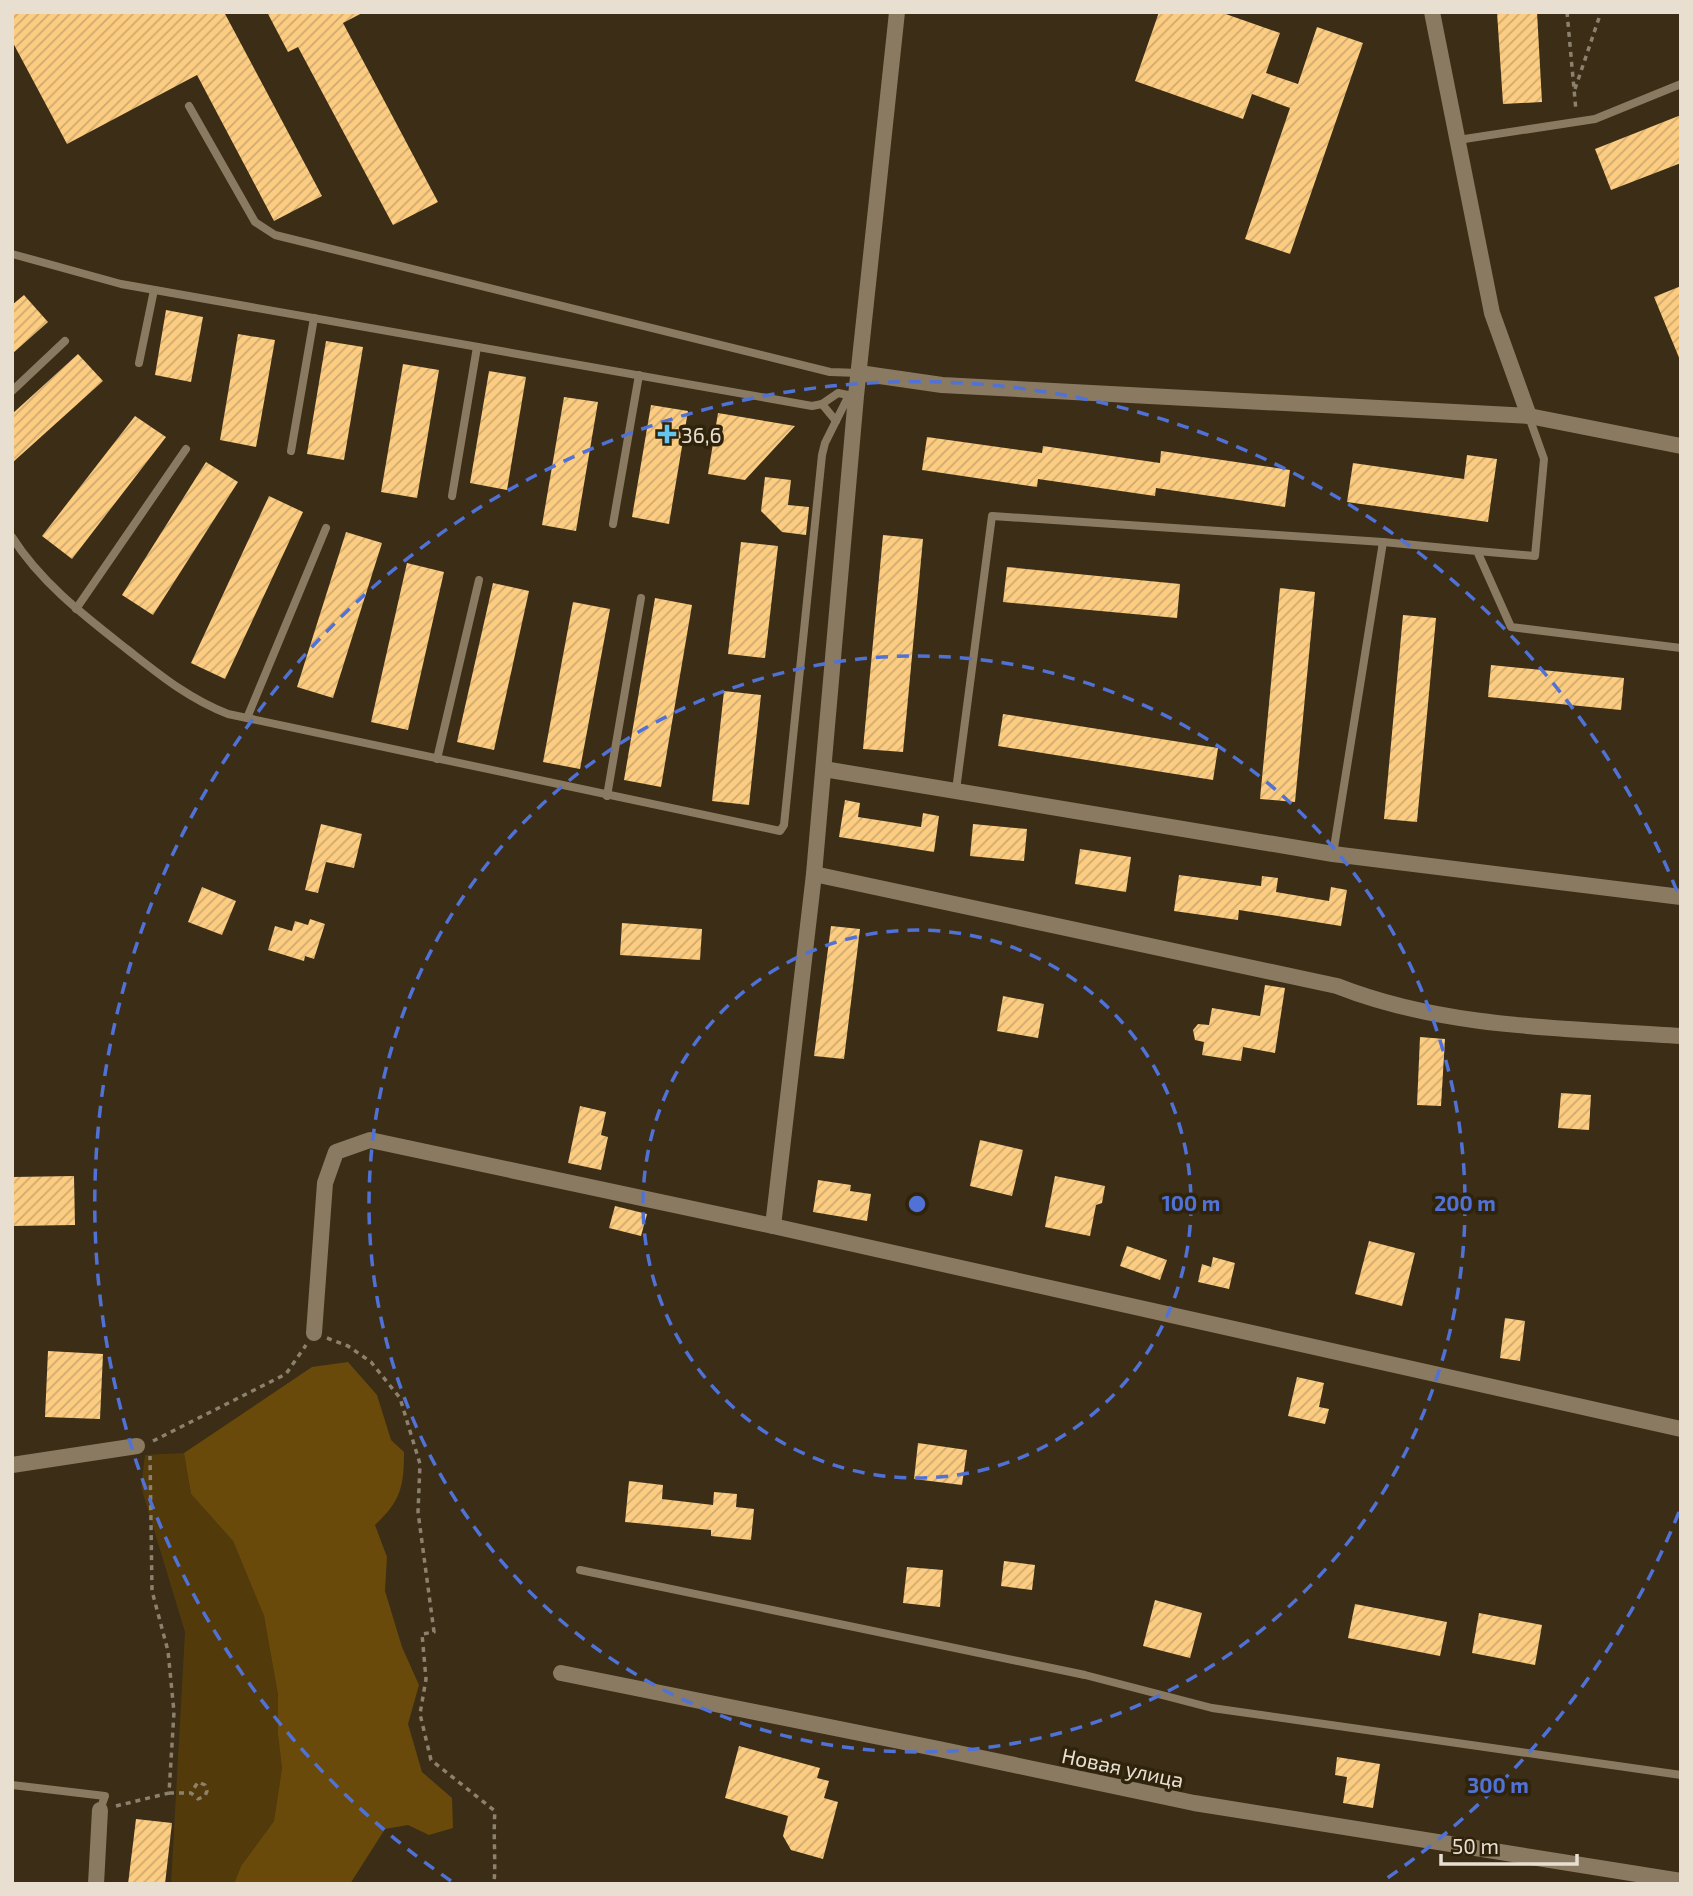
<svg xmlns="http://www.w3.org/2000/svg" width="1693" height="1896" font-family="'Exo 2',sans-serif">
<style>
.park{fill:#533a0b}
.water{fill:#6a4a0a}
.building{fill:url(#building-hatch)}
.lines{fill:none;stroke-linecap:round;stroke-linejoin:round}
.path{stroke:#8c816e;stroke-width:3.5;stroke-dasharray:5 5;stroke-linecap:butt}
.lane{stroke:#8a7a61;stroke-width:8}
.street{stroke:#8a7a61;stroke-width:16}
.ring{fill:none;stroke:#5072d6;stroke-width:3.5;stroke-dasharray:12 9}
.poi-dot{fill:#64c5ee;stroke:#30230c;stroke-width:2.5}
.labels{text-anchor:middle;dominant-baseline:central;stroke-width:7;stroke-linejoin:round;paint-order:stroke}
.poi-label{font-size:21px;fill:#e8dfd1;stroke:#30230c;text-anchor:start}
.street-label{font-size:21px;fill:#e8dfd1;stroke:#30230c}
.centre{fill:#5072d6;stroke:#30230c;stroke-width:3.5}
.ring-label{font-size:21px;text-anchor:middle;font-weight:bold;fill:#5072d6;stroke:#30230c;stroke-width:7;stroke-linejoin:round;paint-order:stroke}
</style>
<defs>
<pattern id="building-hatch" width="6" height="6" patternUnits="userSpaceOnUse" patternTransform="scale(1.75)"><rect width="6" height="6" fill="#fccc81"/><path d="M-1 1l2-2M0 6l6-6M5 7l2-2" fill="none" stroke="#ceaa70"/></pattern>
</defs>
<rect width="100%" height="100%" fill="#3b2d16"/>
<polygon class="park" points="184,1453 191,1494 233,1541 264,1616 278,1695 278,1735 282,1768 274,1821 241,1866 234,1884 171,1884 185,1632 141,1487 145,1455"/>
<path class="water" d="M 348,1362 L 377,1395 L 391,1440 L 404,1452 C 404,1486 401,1501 375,1525 L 387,1557 L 385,1591 L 402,1647 L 419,1685 L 408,1724 L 422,1772 L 452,1798 L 453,1828 L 429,1835 L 408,1825 L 385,1829 L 350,1884 L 234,1884 L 241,1866 L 274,1821 L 282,1768 L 278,1735 L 278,1695 L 264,1616 L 233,1541 L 191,1494 L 184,1453 L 312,1367 Z"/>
<g class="building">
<polygon points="12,12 224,12 322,196 274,221 197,75 67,144 12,41"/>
<polygon points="267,12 364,12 343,23 438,202 393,225 298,47 288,52"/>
<polygon points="1159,12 1220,12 1280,33 1266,73 1298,84 1317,27 1363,43 1290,254 1245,239 1290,108 1252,94 1243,119 1135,81"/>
<polygon points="1497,12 1537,12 1542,102 1503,104"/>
<polygon points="1681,115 1681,163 1611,190 1595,149"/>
<polygon points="1681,286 1681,360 1680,360 1654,297"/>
<polygon points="24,295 48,322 12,354 12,305"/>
<polygon points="166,310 203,317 191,382 155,375"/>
<polygon points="238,334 275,340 256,447 220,440"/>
<polygon points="326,341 363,347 344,460 307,454"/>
<polygon points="78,354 103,381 12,463 12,414"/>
<polygon points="403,364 439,370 417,498 381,492"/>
<polygon points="489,371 526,377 507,490 470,483"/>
<polygon points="564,397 598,402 576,531 542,525"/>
<polygon points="651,405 688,411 669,524 632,517"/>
<polygon points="718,413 795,426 745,480 708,474"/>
<polygon points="135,416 166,437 72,559 42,536"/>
<polygon points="927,437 1042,453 1043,446 1160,463 1161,451 1290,470 1285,507 1156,488 1155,496 1038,479 1037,487 922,470"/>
<polygon points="1467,455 1497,459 1488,522 1347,502 1353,463 1464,479"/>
<polygon points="206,462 238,482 153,615 122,595"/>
<polygon points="765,477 791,480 788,505 809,507 806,535 782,532 761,511"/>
<polygon points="269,496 303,512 225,679 191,663"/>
<polygon points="346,532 382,543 333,698 297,687"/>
<polygon points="883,535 923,539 903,752 863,749"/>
<polygon points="741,542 778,546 765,658 728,654"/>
<polygon points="407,563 444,572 408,730 371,722"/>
<polygon points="1007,567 1180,584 1177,618 1003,602"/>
<polygon points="493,583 529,591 494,750 457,742"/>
<polygon points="1280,588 1315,592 1295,802 1260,799"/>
<polygon points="655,598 692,605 661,787 624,780"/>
<polygon points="573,602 610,609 580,769 543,762"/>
<polygon points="1403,615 1436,618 1417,822 1384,819"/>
<polygon points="1491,665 1624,678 1621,710 1488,697"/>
<polygon points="724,691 761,695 749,805 712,801"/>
<polygon points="1003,714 1218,748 1213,780 998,746"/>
<polygon points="845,800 860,803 858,817 890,822 921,827 923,813 939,816 934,852 839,837"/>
<polygon points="321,824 362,834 354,868 326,862 318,893 305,890"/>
<polygon points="973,824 1027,829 1024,861 970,856"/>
<polygon points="1080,849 1131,857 1126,892 1075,884"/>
<polygon points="1179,875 1261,886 1262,876 1278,878 1276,892 1329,901 1331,887 1347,890 1341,926 1239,910 1238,920 1174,911"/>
<polygon points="202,887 236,901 222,935 188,922"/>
<polygon points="310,919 325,924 314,959 305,956 304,961 268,950 275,926 292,931 295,921 308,925"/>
<polygon points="622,923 702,929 700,960 620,955"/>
<polygon points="831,926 860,929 844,1059 814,1056"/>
<polygon points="1265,985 1285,988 1275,1053 1243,1047 1241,1061 1202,1055 1204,1042 1195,1040 1193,1030 1198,1024 1209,1025 1212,1008 1260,1016"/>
<polygon points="1003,996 1044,1004 1038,1038 997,1031"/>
<polygon points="1420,1037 1445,1039 1441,1106 1417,1105"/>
<polygon points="1561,1093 1591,1095 1589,1130 1558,1128"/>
<polygon points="580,1106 606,1112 601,1135 608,1137 601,1170 568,1163"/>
<polygon points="980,1140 1023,1150 1012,1196 970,1186"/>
<polygon points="74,1176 75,1225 12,1226 12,1177"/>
<polygon points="1055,1176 1105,1186 1102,1203 1096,1205 1090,1236 1045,1227"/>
<polygon points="818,1180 851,1185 850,1191 871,1194 867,1221 813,1212"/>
<polygon points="615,1206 647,1214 641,1236 609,1228"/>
<polygon points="1369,1241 1415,1253 1402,1306 1355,1294"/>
<polygon points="1127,1246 1167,1260 1160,1280 1120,1266"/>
<polygon points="1213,1257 1235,1263 1229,1289 1198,1282 1202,1264 1211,1267"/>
<polygon points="1505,1318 1525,1321 1520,1361 1500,1358"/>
<polygon points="48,1351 103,1354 100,1419 45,1417"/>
<polygon points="1297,1377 1324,1383 1319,1407 1329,1409 1325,1424 1288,1416"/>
<polygon points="918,1443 967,1450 962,1485 914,1479"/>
<polygon points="629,1481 663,1485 662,1499 713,1505 714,1492 737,1494 736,1507 754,1509 751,1540 711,1536 711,1530 625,1522"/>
<polygon points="1004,1561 1035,1565 1032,1590 1001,1586"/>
<polygon points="907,1567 943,1570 940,1607 903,1603"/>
<polygon points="1155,1600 1202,1613 1190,1658 1143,1646"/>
<polygon points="1355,1604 1447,1622 1440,1656 1348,1638"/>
<polygon points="1479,1613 1542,1625 1535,1665 1472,1653"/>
<polygon points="739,1746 820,1768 817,1778 829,1781 824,1798 838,1802 823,1859 791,1850 783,1836 788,1816 725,1798"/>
<polygon points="1337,1757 1380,1764 1373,1808 1343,1803 1347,1777 1335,1775"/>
<polygon points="136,1819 172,1823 165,1884 128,1884"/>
</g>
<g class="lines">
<g class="path">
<polyline points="1567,12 1576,111"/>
<polyline points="1575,89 1601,12"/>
<path d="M 327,1338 L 348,1346 L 371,1362 L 400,1398 L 420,1464 L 418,1512 L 434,1632 L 422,1634 L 426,1679 L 420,1714 L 431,1760 L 495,1811 C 493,1836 496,1859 494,1884"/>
<polyline points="153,1441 286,1374 306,1345"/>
<polyline points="169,1793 191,1793 198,1799 205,1796 207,1791 205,1785 198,1782 191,1793"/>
<polyline points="116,1806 169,1793 174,1712 168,1651 152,1591 150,1456"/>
</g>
<g class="lane">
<polyline points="189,106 255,222 275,235 830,372 859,373"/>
<polyline points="1458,140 1595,119 1681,84"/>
<polyline points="12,254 121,284 812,406 822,404 838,393 853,396"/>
<polyline points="139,363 154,290"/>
<polyline points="12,391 65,341"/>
<polyline points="822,404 836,421"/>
<polyline points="291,451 314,318"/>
<polyline points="452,496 477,347"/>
<polyline points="613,524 639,375"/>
<path d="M 12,537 C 41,583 86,617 128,650 C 160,675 189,699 228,714 L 780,831 L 784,825 L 822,455 L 825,443 L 849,395"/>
<polyline points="1383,542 1477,551 1511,627 1681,648"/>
<polyline points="1477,551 1535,556 1544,459 1529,417"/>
<polyline points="76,609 186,449"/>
<polyline points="247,718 326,528"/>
<polyline points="437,759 479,580"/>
<polyline points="956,790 992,516 1383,542 1333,854"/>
<polyline points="607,796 641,598"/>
<polyline points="580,1570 1085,1675 1212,1708 1681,1775"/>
<polyline points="12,1785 105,1796 100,1810"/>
</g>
<g class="street">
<polyline points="1432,12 1492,313 1529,416"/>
<polyline points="859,373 942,385 1529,416 1681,446"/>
<polyline points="824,769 1333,854 1681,897"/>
<path d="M 814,874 L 1337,986 C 1446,1029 1566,1028 1681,1036"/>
<polyline points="773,1226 814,874 856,396 897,12"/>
<polyline points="314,1333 325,1183 336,1152 370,1140 773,1226 1681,1429"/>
<polyline points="12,1465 137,1446"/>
<polyline points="561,1673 939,1749 1194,1803 1681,1881"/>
<polyline points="96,1884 100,1810"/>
</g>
</g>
<g class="ring">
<circle cx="917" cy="1204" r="274"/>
<circle cx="917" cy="1204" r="548"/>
<path d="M1679 1512A822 822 0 0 1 1383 1881M451 1881A822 822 0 1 1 1679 896"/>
</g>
<path class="poi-dot" d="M663.5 423.5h7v7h7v7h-7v7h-7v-7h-7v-7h7z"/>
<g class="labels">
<g class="poi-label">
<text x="681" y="434">36,6</text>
</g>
<g class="street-label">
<text transform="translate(1123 1767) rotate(12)">Новая улица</text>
</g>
</g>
<circle cx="917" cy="1204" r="10" class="centre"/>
<g class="ring-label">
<text x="1191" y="1211">100 m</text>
<text x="1465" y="1211">200 m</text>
<text x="1498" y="1793">300 m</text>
</g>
<rect width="1693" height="1896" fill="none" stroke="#e8dfd1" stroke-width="28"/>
<path d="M1441 1854v10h136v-10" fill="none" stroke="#e8dfd1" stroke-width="3.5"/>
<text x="1452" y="1854" font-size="21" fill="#e8dfd1" stroke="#30230c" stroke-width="5" paint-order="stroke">50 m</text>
</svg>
